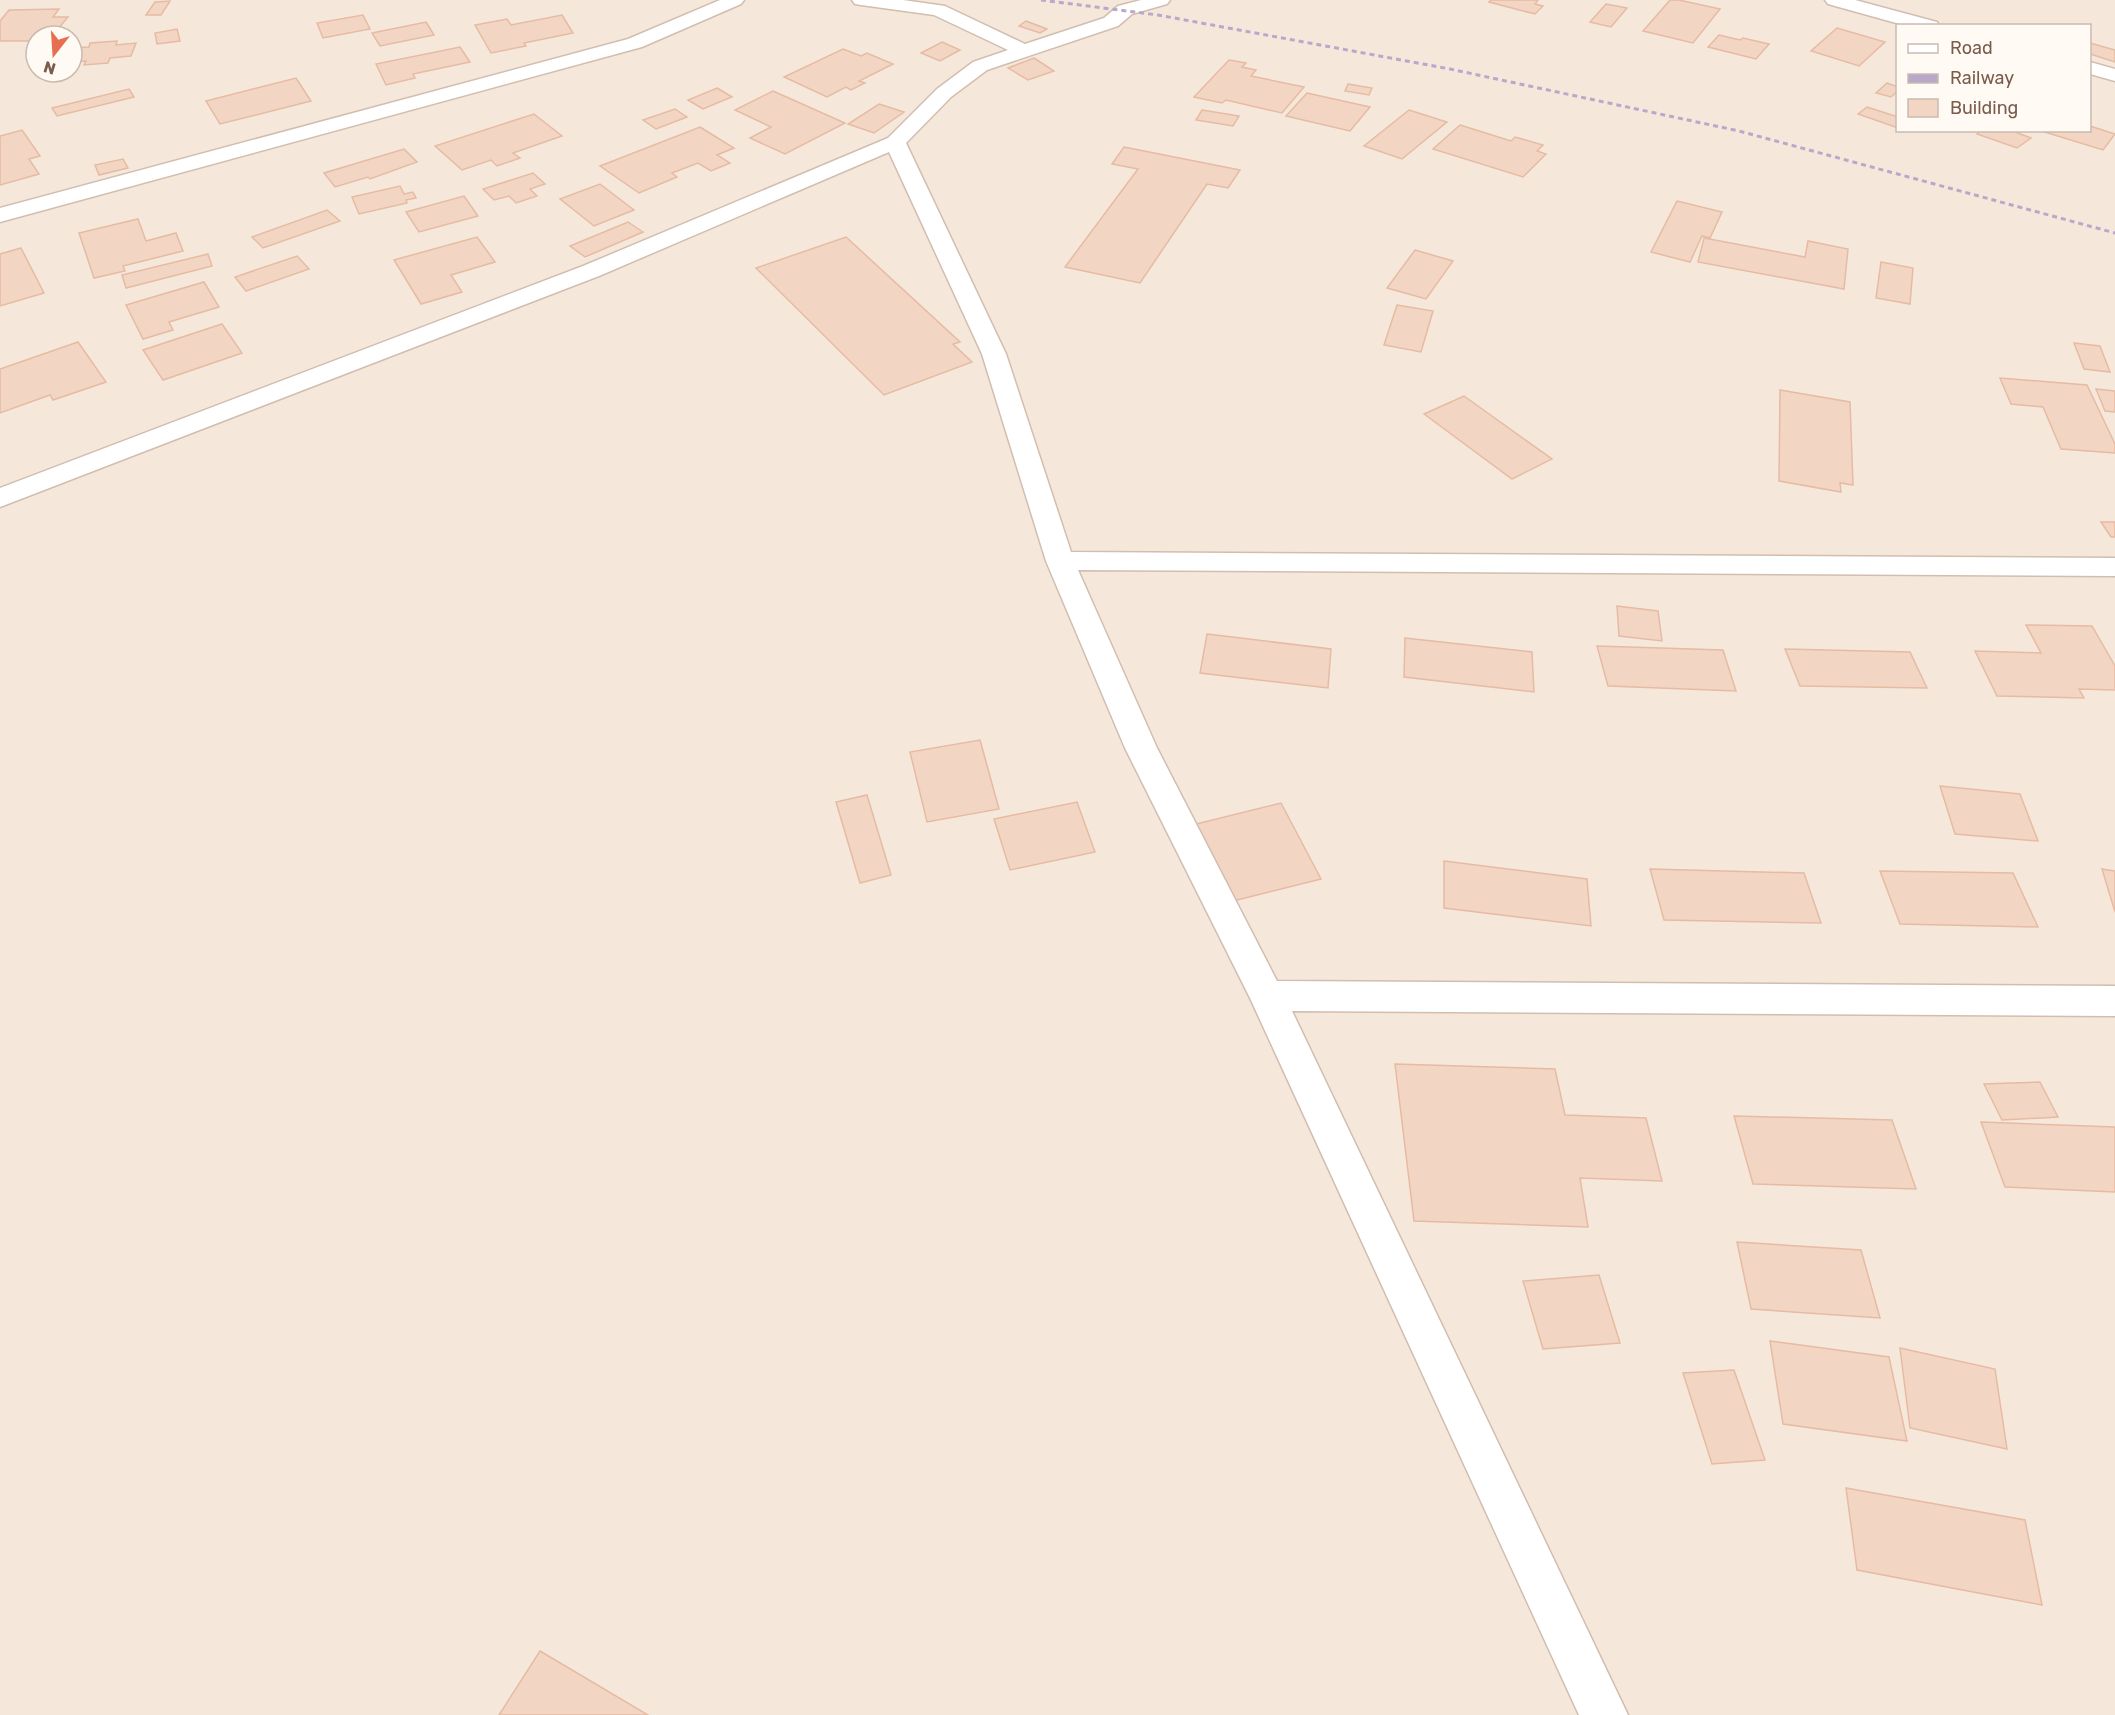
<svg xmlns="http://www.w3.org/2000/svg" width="2115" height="1715" font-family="Rubik,sans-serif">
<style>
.residential{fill:#f5e8da;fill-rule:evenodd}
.building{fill:#f3d5c3;stroke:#e6bba3;stroke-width:1.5}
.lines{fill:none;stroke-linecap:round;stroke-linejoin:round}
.minor-casing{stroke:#d1beb0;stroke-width:3}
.minor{fill:#fff;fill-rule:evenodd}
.rail{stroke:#b9a8c9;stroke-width:3;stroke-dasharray:5 4;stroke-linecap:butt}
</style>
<rect width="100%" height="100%" fill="#fdf6ec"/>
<path class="residential" d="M 0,0 L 2115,0 L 2115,1715 L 0,1715 ZM 1898,26 L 2090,26 L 2090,130 L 1898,130 ZM 36,36 L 72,36 L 72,72 L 36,72 Z"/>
<g class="building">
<polygon points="1491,0 1538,0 1535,4 1543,6 1535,14 1489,2"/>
<polygon points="1670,0 1679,0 1720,9 1693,43 1643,31"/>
<polygon points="170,1 161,15 146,15 155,2"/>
<polygon points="1606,4 1627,8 1611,27 1590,22"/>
<polygon points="59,9 53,17 68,17 57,30 42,31 33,41 0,41 0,21 9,10"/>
<polygon points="363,15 370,29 323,38 317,23"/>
<polygon points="562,15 573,33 524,43 526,46 491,53 475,25 507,19 511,25"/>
<polygon points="1026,21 1047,29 1040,33 1019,26"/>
<polygon points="426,22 434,35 380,46 372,33"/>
<polygon points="1837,28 1885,42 1859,66 1811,51"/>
<polygon points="177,29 180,41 157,44 155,33"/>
<polygon points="1719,35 1740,40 1743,38 1769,44 1756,59 1708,47"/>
<polygon points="117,41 116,45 136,43 131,56 110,58 108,63 84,65 86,61 72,62 73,48 89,47 90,43"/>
<polygon points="942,42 960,50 940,61 921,53"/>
<polygon points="2090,43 2115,50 2115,62 2090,54"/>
<polygon points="460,47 470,62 413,74 415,78 386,85 376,64"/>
<polygon points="843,49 861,56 867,53 893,64 859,81 865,83 851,90 846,87 827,97 784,77"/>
<polygon points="1034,58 1054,71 1028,80 1008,68"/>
<polygon points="1229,60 1246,63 1242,67 1256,70 1251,76 1304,87 1282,113 1226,100 1222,103 1194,97"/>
<polygon points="296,78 311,101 220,124 206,101"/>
<polygon points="1887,83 1898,87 1898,91 1891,97 1876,93"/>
<polygon points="1348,84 1372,88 1369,95 1345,91"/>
<polygon points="717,88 732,97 703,109 688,100"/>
<polygon points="129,89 134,97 57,116 52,108"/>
<polygon points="773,91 845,123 785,154 750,138 771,127 735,110"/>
<polygon points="1307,93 1370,107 1350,131 1286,116"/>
<polygon points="879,104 904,112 874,133 848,124"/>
<polygon points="1867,107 1898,117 1898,128 1858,114"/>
<polygon points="675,109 687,117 656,129 643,120"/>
<polygon points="1202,110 1239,116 1233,126 1196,120"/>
<polygon points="1409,110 1447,122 1402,159 1364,146"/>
<polygon points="534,114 562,136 513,153 520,158 497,166 491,160 462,170 435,146"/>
<polygon points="1460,125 1511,141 1515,137 1543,145 1537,151 1546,154 1523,177 1433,149"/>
<polygon points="2090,126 2115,134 2103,150 2038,130 2090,130"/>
<polygon points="700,127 734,148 717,155 730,163 711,171 698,163 672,173 677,177 639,193 600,166"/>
<polygon points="22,130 40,156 29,159 39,174 0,185 0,136"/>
<polygon points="1982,130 2010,130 2031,138 2017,148 1977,134"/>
<polygon points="1124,147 1240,170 1228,188 1207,184 1140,283 1065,267 1138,169 1112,164"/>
<polygon points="404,149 417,162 370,179 368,177 335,187 324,173"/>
<polygon points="123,159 128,168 99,175 95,165"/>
<polygon points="533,173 545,184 530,189 537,196 516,203 509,196 494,200 483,189"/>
<polygon points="600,184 634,210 594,226 560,199"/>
<polygon points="400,186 404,194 413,192 416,198 406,200 407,203 359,214 352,197"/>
<polygon points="464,196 478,216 419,232 406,212"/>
<polygon points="1677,201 1722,212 1710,238 1702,236 1690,262 1651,252"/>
<polygon points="327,210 340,221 263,248 252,237"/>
<polygon points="138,219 146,241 176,233 183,251 123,266 125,271 94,278 79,233"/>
<polygon points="628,222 643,232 585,257 570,246"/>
<polygon points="477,237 495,262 451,275 462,292 421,304 394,260"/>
<polygon points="846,237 960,342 953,344 972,362 884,395 756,268"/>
<polygon points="1704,238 1805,257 1808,241 1848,249 1844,289 1698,262"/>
<polygon points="21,248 44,293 0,306 0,254"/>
<polygon points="1415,250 1453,261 1426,299 1387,288"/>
<polygon points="208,254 212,266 126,288 122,275"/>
<polygon points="297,256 309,269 246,291 235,277"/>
<polygon points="1881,262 1913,268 1910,304 1876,298"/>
<polygon points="204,282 219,307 169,322 173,330 143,339 126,305"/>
<polygon points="1397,305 1433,311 1421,352 1384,345"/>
<polygon points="222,324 242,353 163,380 143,350"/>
<polygon points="78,342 106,382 53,400 50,395 0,413 0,369"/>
<polygon points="2074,343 2100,346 2110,372 2084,369"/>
<polygon points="2000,378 2087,385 2115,444 2115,453 2061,449 2043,407 2011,404"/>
<polygon points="2096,389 2115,391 2115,412 2105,411"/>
<polygon points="1780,390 1850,402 1853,485 1840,483 1841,492 1779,481"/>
<polygon points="1464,396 1552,459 1512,479 1424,414"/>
<polygon points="2101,522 2115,522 2115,537 2111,537"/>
<polygon points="1617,606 1658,611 1662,641 1619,636"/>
<polygon points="2026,625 2092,626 2115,666 2115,690 2079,689 2084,698 1997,696 1975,651 2041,653"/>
<polygon points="1207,634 1331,649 1328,688 1200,673"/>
<polygon points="1405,638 1532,652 1534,692 1404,677"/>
<polygon points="1597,646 1723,650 1736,691 1608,686"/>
<polygon points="1785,649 1910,652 1927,688 1800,686"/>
<polygon points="980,740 999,809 927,822 910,752"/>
<polygon points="1940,786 2020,794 2038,841 1955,834"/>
<polygon points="867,795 891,875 860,883 836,802"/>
<polygon points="1077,802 1095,852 1010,870 994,819"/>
<polygon points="1281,803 1321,879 1225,903 1188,826"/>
<polygon points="1444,861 1587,879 1591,926 1444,908"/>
<polygon points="1650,869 1804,873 1821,923 1664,920"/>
<polygon points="2102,869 2115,871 2115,912"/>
<polygon points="1880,871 2013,873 2038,927 1900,924"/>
<polygon points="1395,1064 1555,1069 1565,1115 1646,1118 1662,1181 1580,1178 1588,1227 1414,1221"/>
<polygon points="2040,1082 2058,1117 2002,1120 1984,1084"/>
<polygon points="1734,1116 1892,1120 1916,1189 1753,1184"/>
<polygon points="1981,1122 2115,1127 2115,1192 2005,1187"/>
<polygon points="1737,1242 1861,1250 1880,1318 1751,1309"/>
<polygon points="1599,1275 1620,1343 1543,1349 1523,1281"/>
<polygon points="1770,1341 1889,1357 1907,1441 1783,1424"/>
<polygon points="1900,1348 1995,1369 2007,1449 1910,1428"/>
<polygon points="1734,1370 1765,1460 1712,1464 1683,1373"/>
<polygon points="1846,1488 2025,1520 2042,1605 1857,1570"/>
<polygon points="540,1651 648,1715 499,1715"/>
</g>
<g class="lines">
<g class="minor-casing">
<g id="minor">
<polygon points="720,0 744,0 741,4 642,47 0,222 0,208 628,39"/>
<polygon points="852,0 903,0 945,6 1025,44 1104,18 1118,6 1141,0 1170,0 1167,4 1132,14 1118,26 987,70 951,97 906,143 1006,354 1071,552 2115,558 2115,576 1078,570 1157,748 1277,981 2115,986 2115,1016 1292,1011 1628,1715 1579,1715 1250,998 1125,748 1046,561 982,354 889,152 599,276 0,507 0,488 583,266 888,138 937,89 973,62 1008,50 934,15 861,5 855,4"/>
<polygon points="1825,0 1855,0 1937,22 1939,26 1907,26 1828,4"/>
<polygon points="2090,62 2115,69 2115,81 2090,74"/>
</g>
</g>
<use href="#minor" class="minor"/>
<polyline class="rail" points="1041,0 1158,15 1450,69 1739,131 2115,233"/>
</g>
<rect x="1896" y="24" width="195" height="108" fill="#fffaf3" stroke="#cabbb1" stroke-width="1.5"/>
<rect x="1908" y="44" width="30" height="9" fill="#ffffff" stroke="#cabbb1" stroke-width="1.5"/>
<text x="1950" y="54" font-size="18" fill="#7a5c4d">Road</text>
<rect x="1908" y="74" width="30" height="9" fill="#b9a8c9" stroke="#cabbb1" stroke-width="1.5"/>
<text x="1950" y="84" font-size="18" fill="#7a5c4d">Railway</text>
<rect x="1908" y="99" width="30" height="18" fill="#f3d5c3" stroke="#cabbb1" stroke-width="1.5"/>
<text x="1950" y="114" font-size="18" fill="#7a5c4d">Building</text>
<g transform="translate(54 54) rotate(197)"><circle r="28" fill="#fffaf3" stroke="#cabbb1" stroke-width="1.5"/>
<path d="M0-4.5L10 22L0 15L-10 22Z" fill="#e76f51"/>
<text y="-9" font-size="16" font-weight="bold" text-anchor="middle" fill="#7a5c4d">N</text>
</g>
</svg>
